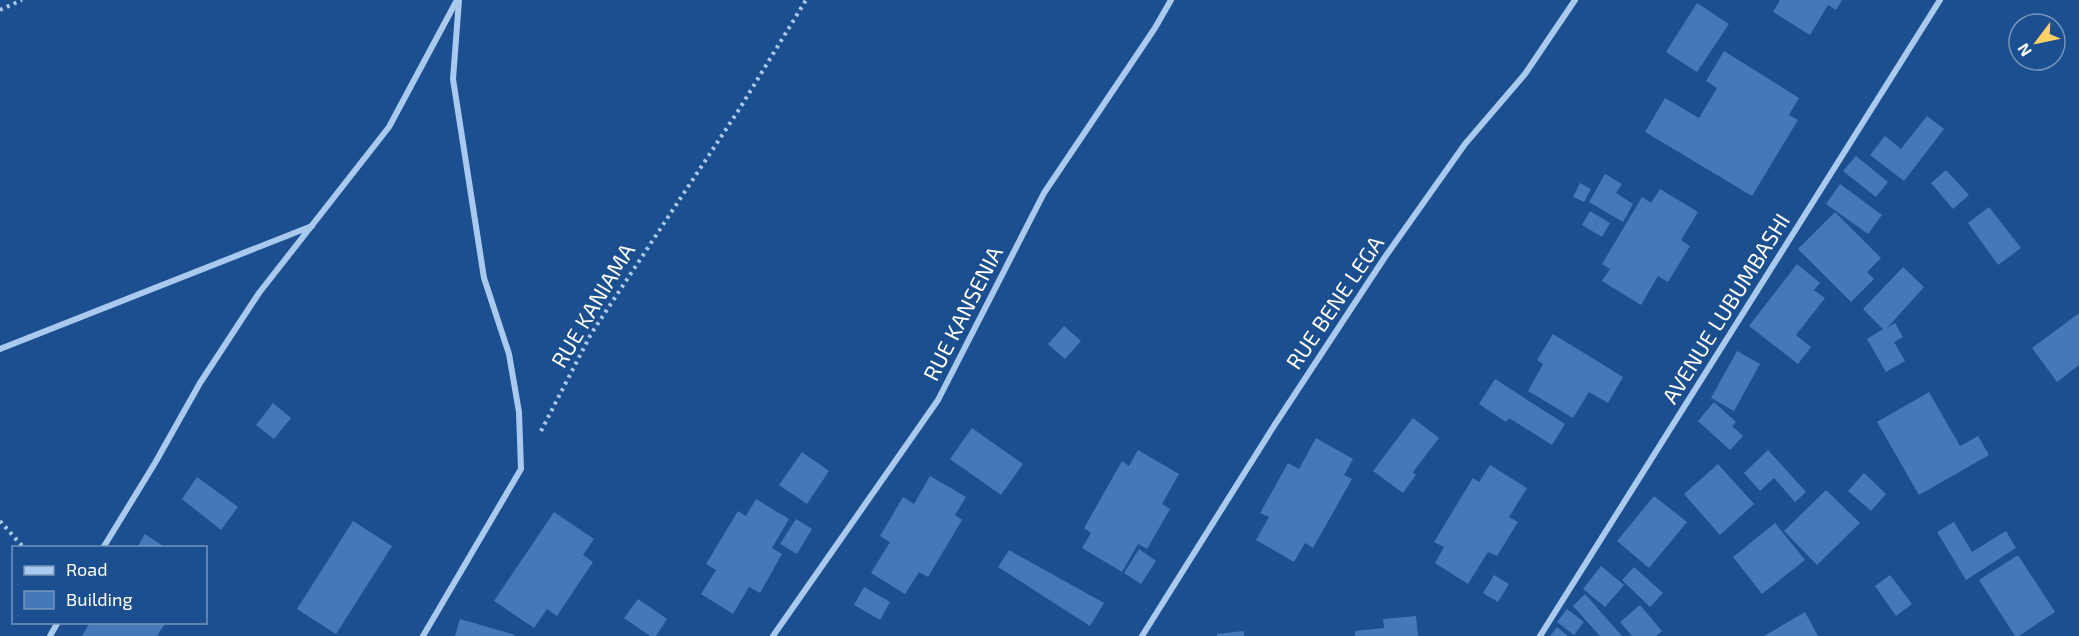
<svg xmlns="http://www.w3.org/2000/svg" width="2079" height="636" font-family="'Exo 2',sans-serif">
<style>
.building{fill:#4478b7}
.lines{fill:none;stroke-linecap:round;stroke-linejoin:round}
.path{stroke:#a9c9ee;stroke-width:4;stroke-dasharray:3 4.5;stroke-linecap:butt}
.street{stroke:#a9c9ee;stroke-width:6}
.labels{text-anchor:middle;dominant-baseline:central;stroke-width:4.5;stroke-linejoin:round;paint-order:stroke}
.street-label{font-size:22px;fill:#fff;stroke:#1b4f8f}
</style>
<rect width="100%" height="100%" fill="#1b4f8f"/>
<g class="building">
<polygon points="1780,0 1842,0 1836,10 1828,5 1810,35 1773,12"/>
<polygon points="1697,3 1729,24 1697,72 1666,52"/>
<polygon points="1724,51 1799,98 1789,115 1798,120 1752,196 1645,132 1665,98 1699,118 1717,88 1706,81"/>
<polygon points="1927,116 1944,129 1904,181 1870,155 1885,136 1901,149"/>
<polygon points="1856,156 1888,182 1876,197 1843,171"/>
<polygon points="1946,170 1969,195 1953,209 1931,183"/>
<polygon points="1605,174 1622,184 1616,193 1633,204 1623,222 1589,202"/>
<polygon points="1580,183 1591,189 1584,202 1573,197"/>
<polygon points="1840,184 1882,215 1868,234 1826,204"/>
<polygon points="1660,189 1698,212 1681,240 1690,246 1668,282 1658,276 1641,305 1602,281 1610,269 1602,264 1642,197 1651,203"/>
<polygon points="1989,207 2021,248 1998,265 1968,223"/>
<polygon points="1590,211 1610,223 1602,237 1582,225"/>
<polygon points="1835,212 1881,258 1867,272 1874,279 1851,302 1798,249"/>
<polygon points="1797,264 1820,283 1814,290 1825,298 1796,335 1811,347 1798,364 1749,326"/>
<polygon points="1903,267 1924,287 1887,328 1895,323 1903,337 1894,342 1905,361 1886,372 1867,339 1883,329 1863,309"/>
<polygon points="2079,313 2079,365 2057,382 2032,348"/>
<polygon points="1064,326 1081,341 1065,359 1048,344"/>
<polygon points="1553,334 1623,377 1608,403 1589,392 1573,418 1528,391 1543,364 1537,360"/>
<polygon points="1737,351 1760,364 1734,411 1711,398"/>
<polygon points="1495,379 1565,424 1552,445 1509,418 1506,422 1479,404"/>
<polygon points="1929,392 1960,446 1978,436 1989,455 1919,495 1877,422"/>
<polygon points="1714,402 1736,422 1732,426 1743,436 1730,450 1698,421"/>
<polygon points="273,403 291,418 274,439 256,425"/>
<polygon points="1413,418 1439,438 1413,472 1416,475 1403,493 1373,471"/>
<polygon points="972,428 1023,464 1001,495 950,459"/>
<polygon points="1316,438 1353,459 1344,475 1352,479 1313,548 1305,543 1294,562 1256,540 1269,517 1260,513 1288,463 1299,469"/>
<polygon points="1138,450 1179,474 1162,504 1170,509 1147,549 1138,544 1122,572 1082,548 1091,533 1084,528 1122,461 1129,466"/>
<polygon points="1768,450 1806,492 1795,502 1774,478 1760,491 1744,473"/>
<polygon points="802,452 829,471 807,504 779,485"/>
<polygon points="1718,464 1754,504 1720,535 1684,494"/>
<polygon points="1490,465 1527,488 1509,517 1518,522 1497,556 1488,552 1468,584 1435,563 1444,547 1434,542 1473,478 1479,482"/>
<polygon points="1864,473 1886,494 1871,511 1848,491"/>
<polygon points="930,476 966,497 955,515 962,520 928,577 919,572 905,594 871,573 890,542 880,536 903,497 914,504"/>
<polygon points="197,477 238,507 221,530 182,499"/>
<polygon points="1826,490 1860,523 1817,565 1784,531"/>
<polygon points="1654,496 1687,522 1649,568 1617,541"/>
<polygon points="756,499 789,519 772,548 782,554 760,593 749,587 733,614 701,594 716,570 706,564 738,511 746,516"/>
<polygon points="554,512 594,539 583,555 593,562 557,616 547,609 534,628 494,601"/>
<polygon points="796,519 812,529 797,554 780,544"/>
<polygon points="353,521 392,546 336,634 297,609"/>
<polygon points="1954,522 1972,552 2006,531 2016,548 1966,580 1937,532"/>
<polygon points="1775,523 1805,560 1762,594 1733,557"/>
<polygon points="145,534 166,548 137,548"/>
<polygon points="1139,549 1156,561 1141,584 1124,573"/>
<polygon points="1009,550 1104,603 1090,626 998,567"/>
<polygon points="2018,555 2055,612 2019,636 2015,636 1979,580"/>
<polygon points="1601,566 1624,585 1605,607 1583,589"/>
<polygon points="1634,567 1663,593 1650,607 1622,580"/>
<polygon points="1494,575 1509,584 1498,602 1483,593"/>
<polygon points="1890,575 1912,604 1896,616 1875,586"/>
<polygon points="864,587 890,602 880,620 854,605"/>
<polygon points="1585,594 1622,636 1600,636 1573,606"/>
<polygon points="638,599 667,619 656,636 650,636 624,618"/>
<polygon points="1640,605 1662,631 1656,636 1632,636 1620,622"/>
<polygon points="1567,609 1584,622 1574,635 1557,622"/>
<polygon points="1805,612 1818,636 1764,636"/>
<polygon points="1416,616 1418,636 1355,636 1355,631 1384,628 1383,619"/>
<polygon points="460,619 515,635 514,636 455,636"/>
<polygon points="90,622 166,622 157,636 82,636"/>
<polygon points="1557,627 1568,636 1550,636"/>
<polygon points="1244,631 1244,636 1217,636 1217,634"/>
</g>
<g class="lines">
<g class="path">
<polyline points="0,10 22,0"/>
<polyline points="541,431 591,334 740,108 806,0"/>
<polyline points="0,521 24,548"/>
</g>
<g class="street">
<polyline points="0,349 312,226"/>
<polyline points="103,548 155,463 200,383 259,293 389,127 457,0"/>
<polyline points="50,636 58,622"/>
<polyline points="423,636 521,469 519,412 509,354 484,278 453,79 459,0"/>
<polyline points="773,636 938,400 1044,193 1155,28 1171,0"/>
<polyline points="1142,636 1272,429 1385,257 1465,144 1525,74 1575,0"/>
<polyline points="1540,636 1940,0"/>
</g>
</g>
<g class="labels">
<g class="street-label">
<text transform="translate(1334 302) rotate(-56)">RUE BENE LEGA</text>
<text transform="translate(592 305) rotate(-59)">RUE KANIAMA</text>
<text transform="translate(1725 308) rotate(-58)">AVENUE LUBUMBASHI</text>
<text transform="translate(962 313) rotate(-63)">RUE KANSENIA</text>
</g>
</g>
<rect x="12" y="546" width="195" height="78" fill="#1b4f8f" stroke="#7695bc" stroke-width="1.5"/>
<rect x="24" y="566" width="30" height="9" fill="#a9c9ee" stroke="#7695bc" stroke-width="1.5"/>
<text x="66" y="576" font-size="18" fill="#ffffff">Road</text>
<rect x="24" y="591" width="30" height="18" fill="#4478b7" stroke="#7695bc" stroke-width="1.5"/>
<text x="66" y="606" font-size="18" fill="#ffffff">Building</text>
<g transform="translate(2037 42) rotate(238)"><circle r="28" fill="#1b4f8f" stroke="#7695bc" stroke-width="1.5"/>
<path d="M0-4.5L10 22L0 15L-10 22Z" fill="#ffd166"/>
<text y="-9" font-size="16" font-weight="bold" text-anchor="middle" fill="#ffffff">N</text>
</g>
</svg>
